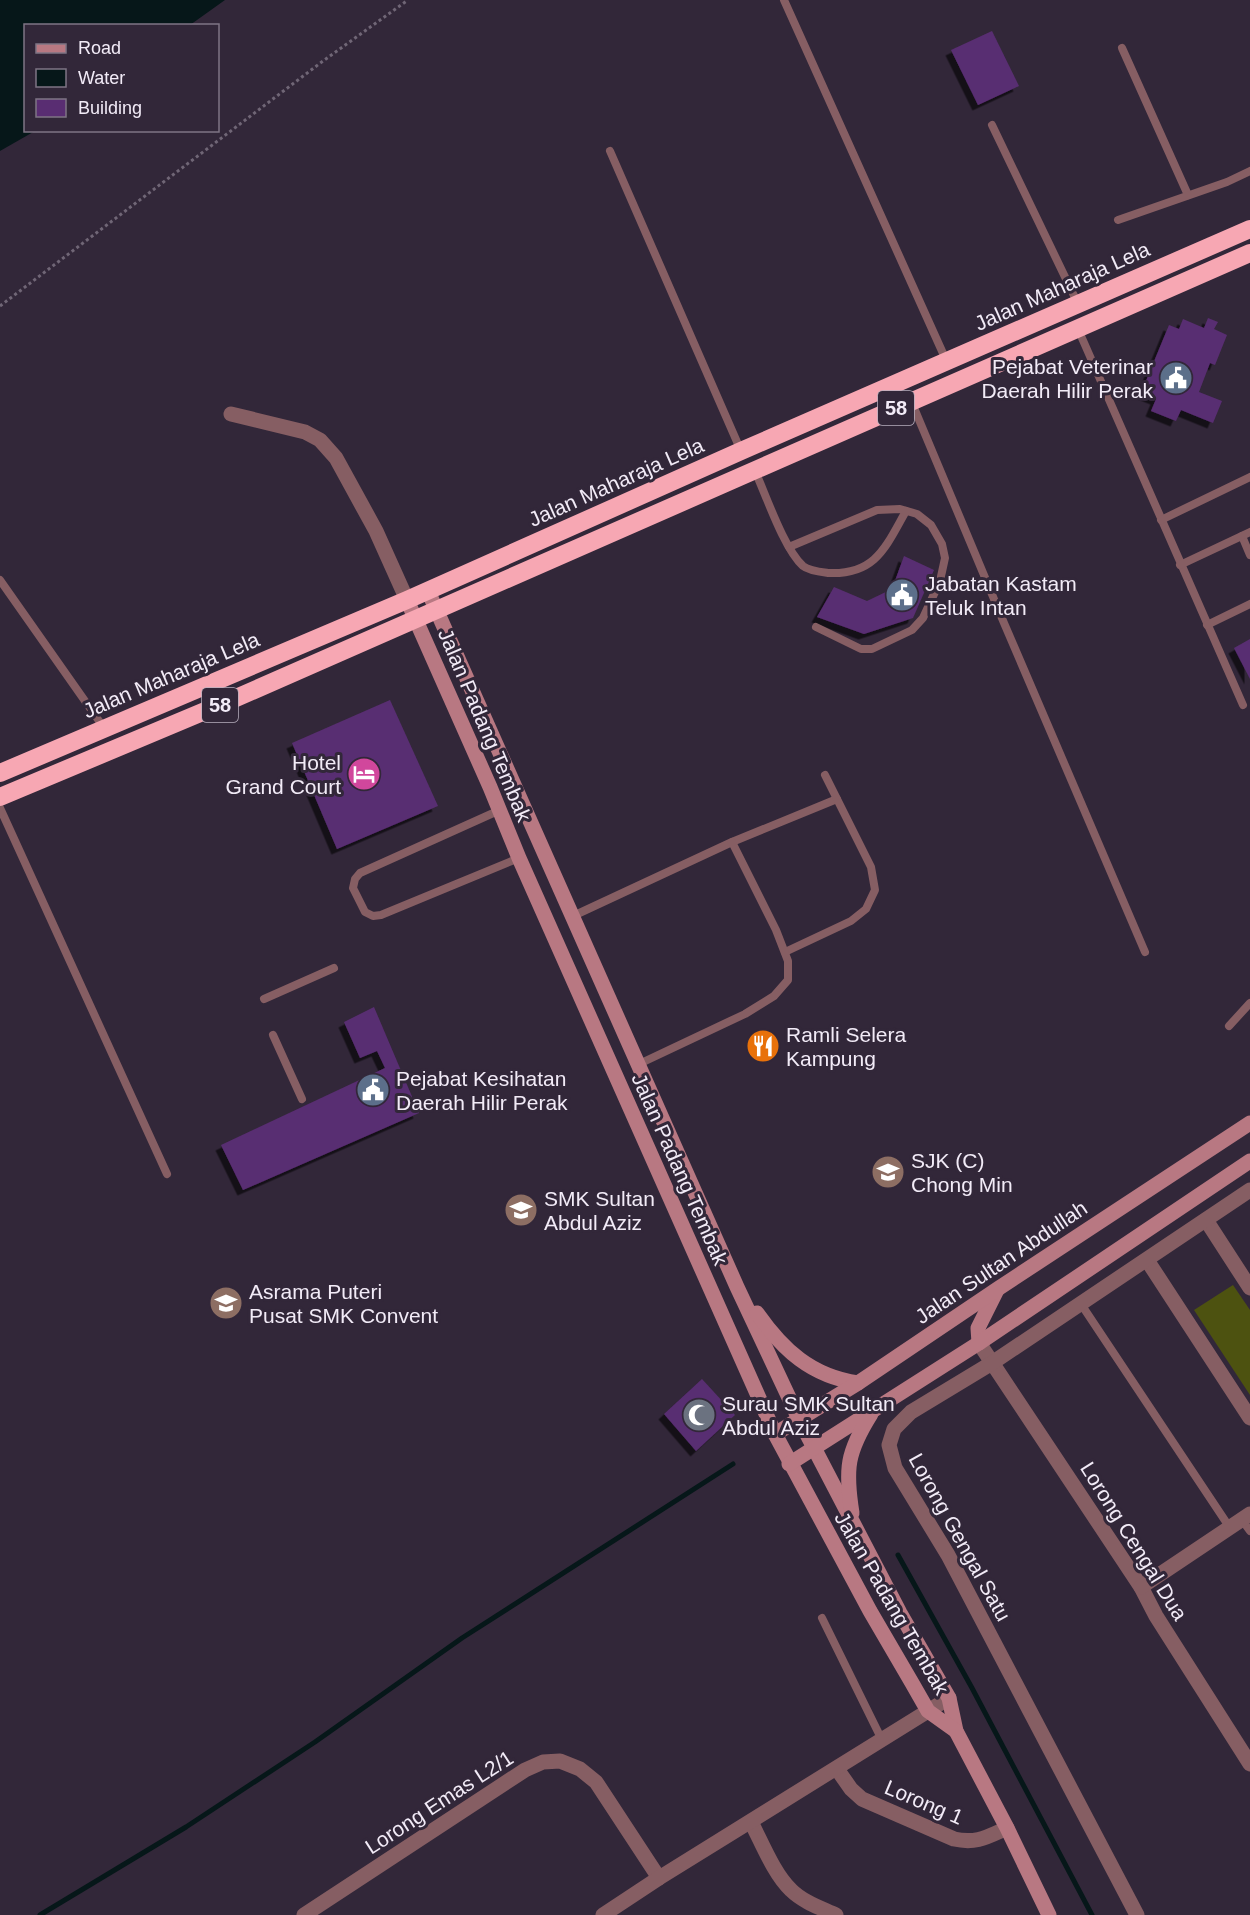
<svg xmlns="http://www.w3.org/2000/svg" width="1250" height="1915" font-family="Helvetica,sans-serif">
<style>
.green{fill:#4d5210}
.water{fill:#061719}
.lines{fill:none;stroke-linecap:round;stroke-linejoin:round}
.stream{stroke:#061719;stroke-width:5}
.building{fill:#592d72;filter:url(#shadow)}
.path{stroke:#706676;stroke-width:3;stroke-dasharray:3 3;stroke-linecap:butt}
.lane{stroke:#865e63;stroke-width:8}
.street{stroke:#865e63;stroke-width:15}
.secondary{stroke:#b87882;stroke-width:15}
.highway{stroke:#f7a7b3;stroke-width:18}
.labels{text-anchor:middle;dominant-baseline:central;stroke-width:6;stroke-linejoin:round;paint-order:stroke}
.shield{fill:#322739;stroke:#b8b0be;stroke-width:1.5}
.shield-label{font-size:20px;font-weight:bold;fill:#f2ebf7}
.street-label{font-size:21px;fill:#f2ebf7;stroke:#322739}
.poi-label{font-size:21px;fill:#f2ebf7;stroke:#322739;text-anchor:start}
</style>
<defs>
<filter id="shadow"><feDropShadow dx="-5.5" dy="5.5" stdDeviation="0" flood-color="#0009"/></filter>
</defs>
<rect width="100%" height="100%" fill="#322739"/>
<polygon class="green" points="1233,1285 1250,1310 1250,1395 1194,1310"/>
<polygon class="water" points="0,0 225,0 190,25 26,26 26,130 35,131 0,151"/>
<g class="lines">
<g class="stream">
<polyline points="898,1555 972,1688 1092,1915"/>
<polyline points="40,1915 186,1827 315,1742 462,1638 733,1464"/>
</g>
</g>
<g class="building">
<polygon points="992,31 1019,86 978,105 951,50"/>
<polygon points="1208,318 1218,322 1214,329 1227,335 1215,365 1210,363 1199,392 1222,401 1213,423 1181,410 1176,421 1151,411 1156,399 1141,393 1169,325 1179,329 1183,319 1204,328"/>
<polygon points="904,556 934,570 913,618 864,634 817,617 834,587 867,601 892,589"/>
<polygon points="1250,639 1250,679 1234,648"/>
<polygon points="390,700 438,806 337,849 292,743"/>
<polygon points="374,1007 419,1113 243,1190 221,1145 385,1068 377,1051 360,1058 344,1022"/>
<polygon points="702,1379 735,1415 696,1451 664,1414"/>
</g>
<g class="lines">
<polyline class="path" points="0,306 323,61 408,0"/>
<g class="lane">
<polyline points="784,0 946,360"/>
<polyline points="1122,48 1188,195"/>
<polyline points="992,125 1078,304"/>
<polyline points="610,151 741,451"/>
<polyline points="1118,220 1227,182 1250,171"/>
<polyline points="1078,329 1243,705"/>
<polyline points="912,403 1004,623 1145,952"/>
<path d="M 755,471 C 766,495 784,549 803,566 C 809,571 821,572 829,573 C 876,575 886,546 906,511"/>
<polyline points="1161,520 1250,477"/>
<polyline points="1242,536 1250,555"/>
<polyline points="789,547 877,510 900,509 917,514 931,525 942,544 945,558 940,581 923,618 912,630 872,649 861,649 816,627"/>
<polyline points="1180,565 1250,532"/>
<polyline points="0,580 104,728"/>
<polyline points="1207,625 1250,604"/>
<polyline points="0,808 167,1174"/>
<polyline points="500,810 360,873 355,879 353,888 365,912 373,916 381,915 519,858"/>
<polyline points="573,916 732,842 837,799"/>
<polyline points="785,952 851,921 866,909 875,890 871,867 825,775"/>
<polyline points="264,999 334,968"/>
<polyline points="1229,1026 1250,1003"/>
<polyline points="273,1035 302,1099"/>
<polyline points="639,1064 745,1014 774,996 788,980 788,961 776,930 732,842"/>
<polyline points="1081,1304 1230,1528"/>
<polyline points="1242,1520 1250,1531"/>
<polyline points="822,1618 882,1740"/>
</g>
<g class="street">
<polyline points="231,414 305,432 320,440 336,458 376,531 407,600"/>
<polyline points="1206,1220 1250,1288"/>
<polyline points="1147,1260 1250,1418"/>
<polyline points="979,1343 1141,1587 1156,1616 1250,1764"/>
<polyline points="1141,1587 1250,1514"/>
<path d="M 837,1769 L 851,1789 L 862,1799 L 954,1839 C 976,1844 987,1837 1007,1828"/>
<path d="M 751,1822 C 762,1843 774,1874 791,1890 C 803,1902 821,1908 836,1915"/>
<polyline points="304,1915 525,1770 543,1762 560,1761 580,1769 596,1782 659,1878"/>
<polyline points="603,1915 659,1878 949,1698"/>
<polyline points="1137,1915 948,1555 895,1468 889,1445 894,1429 911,1412 992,1363 1250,1190"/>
</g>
<g class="secondary">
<polyline points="428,591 737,1287 799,1419 900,1613 949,1698 956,1731 1007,1828 1049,1915"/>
<polyline points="407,600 490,787 519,858 775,1434 870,1611 912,1683 928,1711 956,1731"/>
<path d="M 757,1313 C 783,1350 811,1376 858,1383"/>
<polyline points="979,1343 978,1328 997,1290"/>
<polyline points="775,1434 858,1383 999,1288 1250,1123"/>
<polyline points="789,1464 979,1343 1250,1161"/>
<path d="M 852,1513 C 845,1469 847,1452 871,1414"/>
</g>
<g class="highway">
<polyline points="0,773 407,600 741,451 1250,229"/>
<polyline points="0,797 236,698 1250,253"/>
</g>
</g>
<defs>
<g id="civic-disc" transform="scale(1.725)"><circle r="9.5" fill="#5c6f8a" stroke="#322739"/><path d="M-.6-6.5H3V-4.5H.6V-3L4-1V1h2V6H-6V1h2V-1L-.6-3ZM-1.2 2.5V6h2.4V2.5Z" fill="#fff"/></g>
<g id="hotel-disc" transform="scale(1.725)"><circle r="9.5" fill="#d1479c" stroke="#322739"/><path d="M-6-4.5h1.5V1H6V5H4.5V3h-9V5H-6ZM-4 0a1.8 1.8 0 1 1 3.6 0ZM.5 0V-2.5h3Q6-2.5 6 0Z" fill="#fff"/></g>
<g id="restaurant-disc" transform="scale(1.725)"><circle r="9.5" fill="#e8710a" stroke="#322739"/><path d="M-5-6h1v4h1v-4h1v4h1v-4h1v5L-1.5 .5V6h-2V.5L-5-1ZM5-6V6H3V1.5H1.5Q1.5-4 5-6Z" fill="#fff"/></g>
<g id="school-disc" transform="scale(1.725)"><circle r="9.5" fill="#8d6e63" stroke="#322739"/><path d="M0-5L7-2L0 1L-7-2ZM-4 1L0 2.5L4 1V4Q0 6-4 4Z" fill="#fff"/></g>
<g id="mosque-disc" transform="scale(1.725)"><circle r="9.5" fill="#6b7280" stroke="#322739"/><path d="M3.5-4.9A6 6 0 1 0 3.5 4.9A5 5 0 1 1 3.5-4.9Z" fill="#fff"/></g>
</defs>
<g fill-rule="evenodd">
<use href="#civic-disc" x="1176" y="378"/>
<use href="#civic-disc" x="902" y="595"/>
<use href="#hotel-disc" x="364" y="774"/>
<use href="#restaurant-disc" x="763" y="1046"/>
<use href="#civic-disc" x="373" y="1090"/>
<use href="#school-disc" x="888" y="1172"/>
<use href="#school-disc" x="521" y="1210"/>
<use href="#school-disc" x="226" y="1303"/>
<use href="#mosque-disc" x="699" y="1415"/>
</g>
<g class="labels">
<g class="shield">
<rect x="878" y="391" width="36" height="34" rx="4.5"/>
<rect x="202" y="688" width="36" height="34" rx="4.5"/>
</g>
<g class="shield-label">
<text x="896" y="408">58</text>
<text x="220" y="705">58</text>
</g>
<g class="street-label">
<text transform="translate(1062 286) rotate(-24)">Jalan Maharaja Lela</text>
<text transform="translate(616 482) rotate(-24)">Jalan Maharaja Lela</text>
<text transform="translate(171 675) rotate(-23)">Jalan Maharaja Lela</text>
<text transform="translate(485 725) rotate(67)">Jalan Padang Tembak</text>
<text transform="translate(680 1169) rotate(66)">Jalan Padang Tembak</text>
<text transform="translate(1001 1262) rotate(-34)">Jalan Sultan Abdullah</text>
<text transform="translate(960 1537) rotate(61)">Lorong Gengal Satu</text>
<text transform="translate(1134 1541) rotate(58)">Lorong Cengal Dua</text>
<text transform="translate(892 1603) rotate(60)">Jalan Padang Tembak</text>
<text transform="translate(439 1802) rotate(-33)">Lorong Emas L2/1</text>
<text transform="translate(924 1802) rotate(23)">Lorong 1</text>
</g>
<g class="poi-label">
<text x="1153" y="366" text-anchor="end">Pejabat Veterinar<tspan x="1153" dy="24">Daerah Hilir Perak</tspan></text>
<text x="925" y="583">Jabatan Kastam<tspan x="925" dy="24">Teluk Intan</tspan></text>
<text x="341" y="762" text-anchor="end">Hotel<tspan x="341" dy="24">Grand Court</tspan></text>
<text x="786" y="1034">Ramli Selera<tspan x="786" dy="24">Kampung</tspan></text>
<text x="396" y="1078">Pejabat Kesihatan<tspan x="396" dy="24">Daerah Hilir Perak</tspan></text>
<text x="911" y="1160">SJK (C)<tspan x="911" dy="24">Chong Min</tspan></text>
<text x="544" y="1198">SMK Sultan<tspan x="544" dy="24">Abdul Aziz</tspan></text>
<text x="249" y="1291">Asrama Puteri<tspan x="249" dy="24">Pusat SMK Convent</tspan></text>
<text x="722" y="1403">Surau SMK Sultan<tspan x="722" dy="24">Abdul Aziz</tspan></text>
</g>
</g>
<rect x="24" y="24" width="195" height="108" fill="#322739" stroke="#7f7585" stroke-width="1.5"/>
<rect x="36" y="44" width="30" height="9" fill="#b87882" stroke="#7f7585" stroke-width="1.5"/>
<text x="78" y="54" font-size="18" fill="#f2ebf7">Road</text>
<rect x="36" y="69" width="30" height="18" fill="#061719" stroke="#7f7585" stroke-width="1.5"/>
<text x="78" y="84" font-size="18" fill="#f2ebf7">Water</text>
<rect x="36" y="99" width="30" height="18" fill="#592d72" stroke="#7f7585" stroke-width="1.5"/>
<text x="78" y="114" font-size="18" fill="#f2ebf7">Building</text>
</svg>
